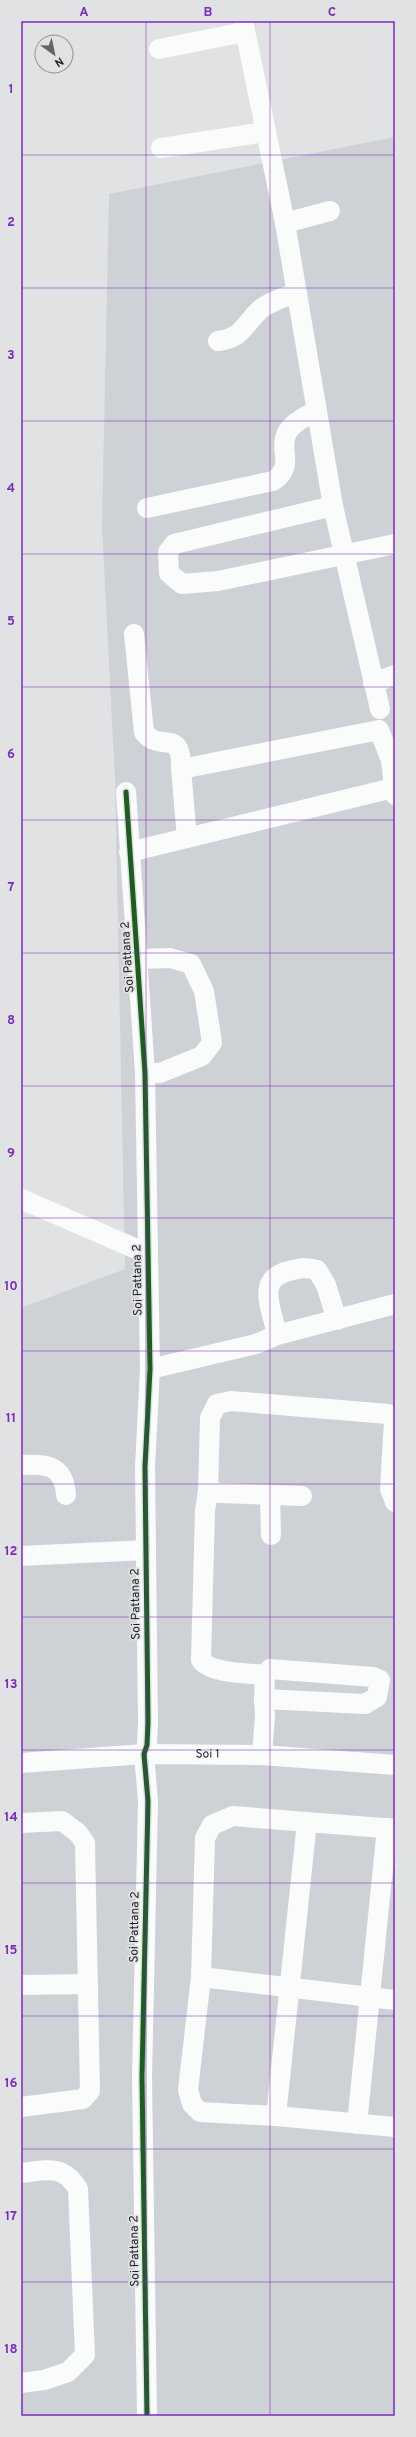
<svg xmlns="http://www.w3.org/2000/svg" width="416" height="2437" font-family="Overpass,sans-serif">
<style>
.built{fill:#ced1d6}
.lines{fill:none;stroke-linecap:round;stroke-linejoin:round}
.minor{stroke:#fafbfb;stroke-width:20}
.cycleway-casing{stroke:#e0e2e4;stroke-width:8}
.cycleway{stroke:#1b5e20;stroke-width:5}
.grid{fill:none;stroke:#7b2cbf;stroke-width:1;stroke-opacity:0.55}
.labels{text-anchor:middle;dominant-baseline:central;stroke-width:3.5;stroke-linejoin:round;paint-order:stroke}
.street-label{font-size:12px;fill:#212223;stroke:#e0e2e4}
.neatline{fill:none;stroke:#7b2cbf;stroke-width:1.5}
.grid-label{font-size:13px;text-anchor:middle;font-weight:bold;fill:#7b2cbf}
</style>
<rect width="100%" height="100%" fill="#e1e2e3"/>
<polygon class="built" points="395,137 395,2416 21,2416 21,1308 125,1269 115,779 102,527 109,194"/>
<g class="lines">
<g class="minor">
<polyline points="243,21 285,223 333,506 380,709"/>
<polyline points="159,49 245,32"/>
<polyline points="161,148 265,132"/>
<polyline points="285,223 330,211"/>
<path d="M 218,341 C 244,338 244,323 262,308 C 272,301 285,297 296,293"/>
<polyline points="333,506 174,544 168,552 169,573 182,584 218,581 395,544"/>
<path d="M 147,508 L 273,481 C 305,460 257,437 315,412"/>
<path d="M 134,634 L 144,732 C 160,754 182,726 181,769"/>
<polyline points="373,683 395,675"/>
<polyline points="126,792 145,1073 150,1369 145,1467 148,1722 147,1745 144,1754 148,1801 142,2077 147,2416"/>
<polyline points="187,838 181,769 379,730 391,760 395,795"/>
<polyline points="129,852 393,788"/>
<polyline points="139,959 170,958 191,964 204,991 212,1043 202,1056 160,1073 145,1073"/>
<polyline points="21,1199 148,1254"/>
<path d="M 277,1335 C 273,1311 254,1279 289,1271 C 300,1268 306,1267 317,1270 L 326,1285 L 337,1320"/>
<polyline points="150,1369 256,1344 277,1335 395,1304"/>
<path d="M 21,1465 C 46,1464 64,1464 66,1495"/>
<polyline points="208,1490 210,1418 217,1404 231,1401 388,1414 394,1421 390,1489 395,1502"/>
<polyline points="270,1495 271,1535"/>
<polyline points="21,1556 146,1550"/>
<polygon points="270,1669 373,1677 380,1680 377,1697 365,1704 264,1699 265,1675"/>
<path d="M 265,1675 C 248,1673 211,1674 201,1660 L 205,1511 L 208,1490 L 219,1493 L 302,1496"/>
<polyline points="262,1755 265,1716 264,1699"/>
<path id="s1" d="M 21,1763 L 144,1754 L 262,1755 L 395,1765"/>
<polyline points="21,1823 62,1821 78,1833 85,1843 90,2091 83,2099 21,2107"/>
<polyline points="395,1829 233,1816 212,1825 205,1838 201,1977 188,2090 192,2104 200,2112 276,2116 395,2127"/>
<polyline points="201,1977 395,2000"/>
<polyline points="21,1985 88,1984"/>
<polyline points="276,2116 307,1822"/>
<polyline points="357,2124 387,1828"/>
<path d="M 21,2173 C 47,2170 63,2164 78,2189 L 85,2355 L 68,2372 L 44,2380 L 21,2383"/>
</g>
<g class="cycleway-casing">
<polyline id="cycleway" points="126,792 145,1073 150,1369 145,1467 148,1722 147,1745 144,1754 148,1801 142,2077 147,2416"/>
</g>
<use href="#cycleway" class="cycleway"/>
</g>
<path class="grid" d="M 146,21 L 146,2416M 270,21 L 270,2416M 21,155 L 395,155M 21,288 L 395,288M 21,421 L 395,421M 21,554 L 395,554M 21,687 L 395,687M 21,820 L 395,820M 21,953 L 395,953M 21,1086 L 395,1086M 21,1218 L 395,1218M 21,1351 L 395,1351M 21,1484 L 395,1484M 21,1617 L 395,1617M 21,1750 L 395,1750M 21,1883 L 395,1883M 21,2016 L 395,2016M 21,2149 L 395,2149M 21,2282 L 395,2282"/>
<g class="labels">
<g class="street-label">
<text transform="translate(128 957) rotate(-94)">Soi Pattana 2</text>
<text transform="translate(138 1280) rotate(-91)">Soi Pattana 2</text>
<text transform="translate(136 1604) rotate(-91)">Soi Pattana 2</text>
<text stroke="none"><textPath href="#s1" startOffset="187">Soi 1</textPath></text>
<text transform="translate(135 1927) rotate(-89)">Soi Pattana 2</text>
<text transform="translate(135 2251) rotate(-91)">Soi Pattana 2</text>
</g>
</g>
<rect width="416" height="2437" fill="none" stroke="#e0e2e4" stroke-width="44"/>
<g transform="translate(54 54) rotate(147)"><circle r="19" fill="#e0e2e4" stroke="#949597"/>
<path d="M0-3L7 15L0 10L-7 15Z" fill="#646566"/>
<text y="-6" font-size="11" font-weight="bold" text-anchor="middle" fill="#212223">N</text>
</g>
<rect x="22" y="22" width="372" height="2393" class="neatline"/>
<g class="grid-label">
<text x="84" y="16">A</text>
<text x="208" y="16">B</text>
<text x="332" y="16">C</text>
<text x="11" y="93">1</text>
<text x="11" y="226">2</text>
<text x="11" y="359">3</text>
<text x="11" y="492">4</text>
<text x="11" y="625">5</text>
<text x="11" y="758">6</text>
<text x="11" y="891">7</text>
<text x="11" y="1024">8</text>
<text x="11" y="1157">9</text>
<text x="11" y="1290">10</text>
<text x="11" y="1422">11</text>
<text x="11" y="1555">12</text>
<text x="11" y="1688">13</text>
<text x="11" y="1821">14</text>
<text x="11" y="1954">15</text>
<text x="11" y="2087">16</text>
<text x="11" y="2220">17</text>
<text x="11" y="2353">18</text>
</g>
</svg>
